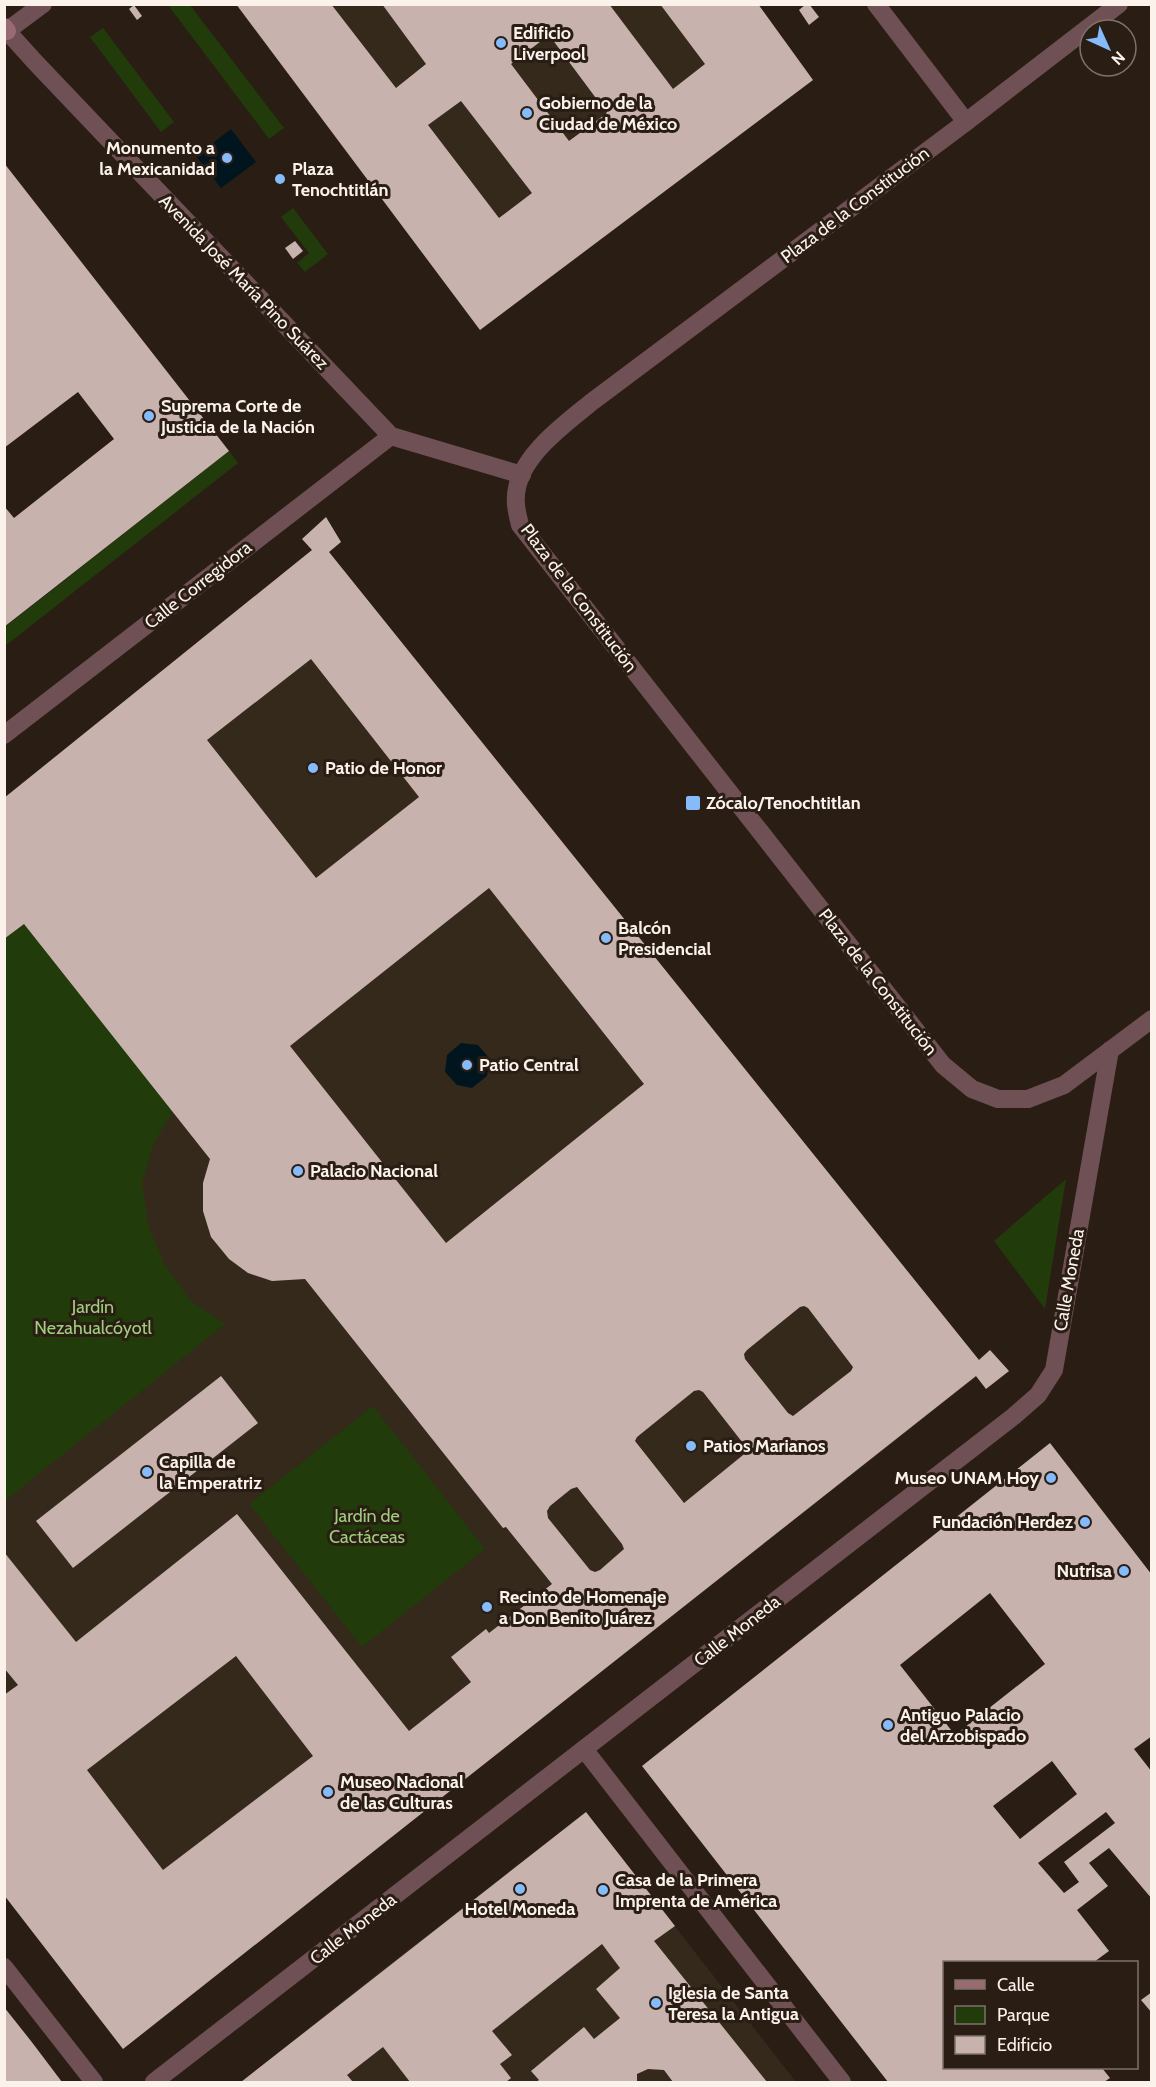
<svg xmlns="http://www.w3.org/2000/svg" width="1156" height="2087" font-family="Cabin,sans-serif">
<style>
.commercial{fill:#35291b}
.green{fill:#213b0b}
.water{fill:#00151e}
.building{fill:#c8b2ad;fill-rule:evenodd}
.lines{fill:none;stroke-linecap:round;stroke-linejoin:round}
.street{stroke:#6e5055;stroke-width:18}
.secondary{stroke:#9a6a72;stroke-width:18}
.poi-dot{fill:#85bbfb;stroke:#2a1d14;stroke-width:2}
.labels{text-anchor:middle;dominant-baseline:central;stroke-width:6;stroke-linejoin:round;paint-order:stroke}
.poi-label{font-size:18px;font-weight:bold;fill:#fbf2ec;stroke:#2a1d14;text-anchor:start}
.street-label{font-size:18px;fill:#fbf2ec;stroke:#2a1d14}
.park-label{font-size:18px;fill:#9ecf7d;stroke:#2a1d14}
</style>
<rect width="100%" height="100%" fill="#2a1d14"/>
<g class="commercial">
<polygon points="236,5 758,5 813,80 480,330"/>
<polygon points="326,517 341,542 329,552 978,1359 990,1350 1009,1371 986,1389 976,1377 123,2049 5,1895 5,798 312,550 302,539"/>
<polygon points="586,1812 796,2082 241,2082 381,1971"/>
</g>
<g class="green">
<polygon points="168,5 190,5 284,128 269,139"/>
<polygon points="103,28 174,122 161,132 90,37"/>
<polygon points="293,208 328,254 305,272 297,263 309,253 281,217"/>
<polygon points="229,451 238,463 5,646 5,627"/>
<polygon points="24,924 173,1112 154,1142 142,1183 148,1224 164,1264 192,1302 225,1324 6,1500 5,1499 4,939"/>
<polygon points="1066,1179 1045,1309 994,1241"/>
<polygon points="373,1406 485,1549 362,1647 249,1504"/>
</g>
<g class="water">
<polygon points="231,129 256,162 221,188 196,156"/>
<polygon points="461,1043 478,1045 490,1059 487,1076 472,1088 457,1085 445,1072 447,1055"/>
</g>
<g class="building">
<path d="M 236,4 L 331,4 L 396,88 L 426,64 L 382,4 L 609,4 L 673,89 L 705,64 L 660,4 L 758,4 L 813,80 L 480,330 ZM 549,35 L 607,113 L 569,141 L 511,64 ZM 461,101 L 532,193 L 499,218 L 428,125 Z"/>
<polygon points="806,4 809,4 819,17 809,25 799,10"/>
<polygon points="134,5 142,16 137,20 129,9"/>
<polygon points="4,163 229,451 4,627 4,506 14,518 114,439 78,392 4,448"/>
<polygon points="295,241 303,251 293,259 285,248"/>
<path d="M 326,517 L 341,542 L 329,552 L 979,1360 L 990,1350 L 1009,1371 L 986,1389 L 976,1376 L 123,2049 L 4,1895 L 4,1695 L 18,1685 L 4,1668 L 4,1552 L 76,1642 L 237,1514 L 409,1731 L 471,1682 L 451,1657 L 486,1629 L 489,1633 L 552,1584 L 506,1527 L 503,1528 L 305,1279 L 272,1281 L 248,1273 L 229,1259 L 211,1237 L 203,1211 L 203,1183 L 210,1159 L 24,924 L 4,939 L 4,798 L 312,550 L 302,539 ZM 311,659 L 419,797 L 316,878 L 207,740 ZM 489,888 L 644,1084 L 446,1243 L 290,1046 ZM 804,1306 L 808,1308 L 853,1367 L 851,1371 L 793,1416 L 788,1413 L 745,1359 L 744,1354 L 747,1350 L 800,1307 ZM 699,1390 L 703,1392 L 746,1447 L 748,1451 L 684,1503 L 635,1441 L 637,1437 L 694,1391 ZM 577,1487 L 622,1544 L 624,1549 L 600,1570 L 595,1572 L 590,1570 L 548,1518 L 547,1511 L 550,1506 L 571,1489 ZM 236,1656 L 313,1756 L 163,1870 L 87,1770 Z"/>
<polygon points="221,1376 258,1423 73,1568 36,1521"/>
<path d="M 1050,1443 L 1152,1575 L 1152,1736 L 1134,1749 L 1152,1772 L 1152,1899 L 1109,1848 L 1089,1863 L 1108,1886 L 1077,1910 L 1109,1951 L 1094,1962 L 944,1962 L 944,2068 L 1102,2068 L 1110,2078 L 1104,2082 L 888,2082 L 642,1766 ZM 990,1593 L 1045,1664 L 955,1735 L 900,1665 ZM 1052,1761 L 1077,1794 L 1020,1839 L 993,1806 ZM 1106,1812 L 1115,1823 L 1064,1862 L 1079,1882 L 1064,1893 L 1038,1863 Z"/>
<polygon points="586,1812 675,1926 654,1941 767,2082 673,2082 664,2070 648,2069 637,2074 637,2082 536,2082 539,2080 531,2071 584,2027 594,2039 620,2018 596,1989 620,1968 602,1944 492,2031 512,2055 500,2064 511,2078 506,2082 410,2082 383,2047 347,2075 353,2082 241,2082"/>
<polygon points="1152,1992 1152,2013 1141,2000"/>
<polygon points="4,2007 31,2041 62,2082 4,2082"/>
</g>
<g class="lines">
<g class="street">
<polyline points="876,4 966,122"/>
<path d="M 1119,4 L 966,122 L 593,401 C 566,423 524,453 517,488 C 514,501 517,513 520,525 L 943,1065 L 972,1089 L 998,1099 L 1028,1099 L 1064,1085 L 1152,1019"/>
<polyline points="7,31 35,62 391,436 522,475"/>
<polyline points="4,33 43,4"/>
<polyline points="4,735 391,436"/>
<polyline points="584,1749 842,2082"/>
<polyline points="4,1967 94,2082"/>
<polyline points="154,2082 1014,1416 1038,1395 1054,1370 1110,1050"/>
</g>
<polyline class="secondary" points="4,27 7,31"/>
</g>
<g class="poi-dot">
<circle cx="501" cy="43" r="6"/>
<circle cx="527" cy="113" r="6"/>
<circle cx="227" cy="158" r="6"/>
<circle cx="280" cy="179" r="6"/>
<circle cx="149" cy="416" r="6"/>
<circle cx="313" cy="768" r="6"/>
<rect x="685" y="795" width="16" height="16" rx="3"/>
<circle cx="606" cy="938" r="6"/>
<circle cx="467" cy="1065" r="6"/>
<circle cx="298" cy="1171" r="6"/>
<circle cx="691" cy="1446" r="6"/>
<circle cx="147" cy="1472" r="6"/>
<circle cx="1051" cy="1478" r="6"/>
<circle cx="1085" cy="1522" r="6"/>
<circle cx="1124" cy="1571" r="6"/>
<circle cx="487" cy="1607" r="6"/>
<circle cx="888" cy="1725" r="6"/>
<circle cx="328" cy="1792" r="6"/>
<circle cx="520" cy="1889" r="6"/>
<circle cx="603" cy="1890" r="6"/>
<circle cx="656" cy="2003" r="6"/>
</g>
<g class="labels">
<g class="poi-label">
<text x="513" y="33">Edificio<tspan x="513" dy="21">Liverpool</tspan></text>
<text x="539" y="103">Gobierno de la<tspan x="539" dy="21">Ciudad de México</tspan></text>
<text x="215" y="148" text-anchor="end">Monumento a<tspan x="215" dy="21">la Mexicanidad</tspan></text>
<text x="292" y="169">Plaza<tspan x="292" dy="21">Tenochtitlán</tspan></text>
<text x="161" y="406">Suprema Corte de<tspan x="161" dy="21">Justicia de la Nación</tspan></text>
<text x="325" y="768">Patio de Honor</text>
<text x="706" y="803">Zócalo/Tenochtitlan</text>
<text x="618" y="928">Balcón<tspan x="618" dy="21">Presidencial</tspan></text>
<text x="479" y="1065">Patio Central</text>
<text x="310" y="1171">Palacio Nacional</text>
<text x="703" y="1446">Patios Marianos</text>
<text x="159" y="1462">Capilla de<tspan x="159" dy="21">la Emperatriz</tspan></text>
<text x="1039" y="1478" text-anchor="end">Museo UNAM Hoy</text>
<text x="1073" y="1522" text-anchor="end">Fundación Herdez</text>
<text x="1112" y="1571" text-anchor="end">Nutrisa</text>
<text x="499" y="1597">Recinto de Homenaje<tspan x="499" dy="21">a Don Benito Juárez</tspan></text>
<text x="900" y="1715">Antiguo Palacio<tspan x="900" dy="21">del Arzobispado</tspan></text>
<text x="340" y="1782">Museo Nacional<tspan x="340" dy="21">de las Culturas</tspan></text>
<text x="615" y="1880">Casa de la Primera<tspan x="615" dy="21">Imprenta de América</tspan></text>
<text x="520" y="1909" text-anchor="middle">Hotel Moneda</text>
<text x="668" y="1993">Iglesia de Santa<tspan x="668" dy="21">Teresa la Antigua</tspan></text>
</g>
<g class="street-label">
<text transform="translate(855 205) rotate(-37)">Plaza de la Constitución</text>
<text transform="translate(244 282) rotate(46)">Avenida José María Pino Suárez</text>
<text transform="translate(198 585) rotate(-38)">Calle Corregidora</text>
<text transform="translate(579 598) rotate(53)">Plaza de la Constitución</text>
<text transform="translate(878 982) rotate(52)">Plaza de la Constitución</text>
<text transform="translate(1069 1280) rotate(-80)">Calle Moneda</text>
<text transform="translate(737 1631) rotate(-38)">Calle Moneda</text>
<text transform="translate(353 1929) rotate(-38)">Calle Moneda</text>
</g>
<g class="park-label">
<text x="93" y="1307">Jardín<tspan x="93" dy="21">Nezahualcóyotl</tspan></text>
<text x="367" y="1516">Jardín de<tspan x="367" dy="21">Cactáceas</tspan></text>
</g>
</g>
<rect width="1156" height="2087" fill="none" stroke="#fbf2ec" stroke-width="12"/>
<rect x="943" y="1961" width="195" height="108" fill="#2a1d14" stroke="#7e726a" stroke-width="1.5"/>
<rect x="955" y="1980" width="30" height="9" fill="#9a6a72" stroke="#7e726a" stroke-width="1.5"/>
<text x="997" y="1991" font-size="18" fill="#fbf2ec">Calle</text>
<rect x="955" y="2006" width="30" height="18" fill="#213b0b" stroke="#7e726a" stroke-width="1.5"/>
<text x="997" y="2021" font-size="18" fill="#fbf2ec">Parque</text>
<rect x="955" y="2036" width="30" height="18" fill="#c8b2ad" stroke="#7e726a" stroke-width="1.5"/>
<text x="997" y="2051" font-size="18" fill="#fbf2ec">Edificio</text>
<g transform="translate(1108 48) rotate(135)"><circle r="28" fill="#2a1d14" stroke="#7e726a" stroke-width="1.5"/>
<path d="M0-4.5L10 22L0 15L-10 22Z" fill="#85bbfb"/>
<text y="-9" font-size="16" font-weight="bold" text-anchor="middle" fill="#fbf2ec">N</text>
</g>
</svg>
